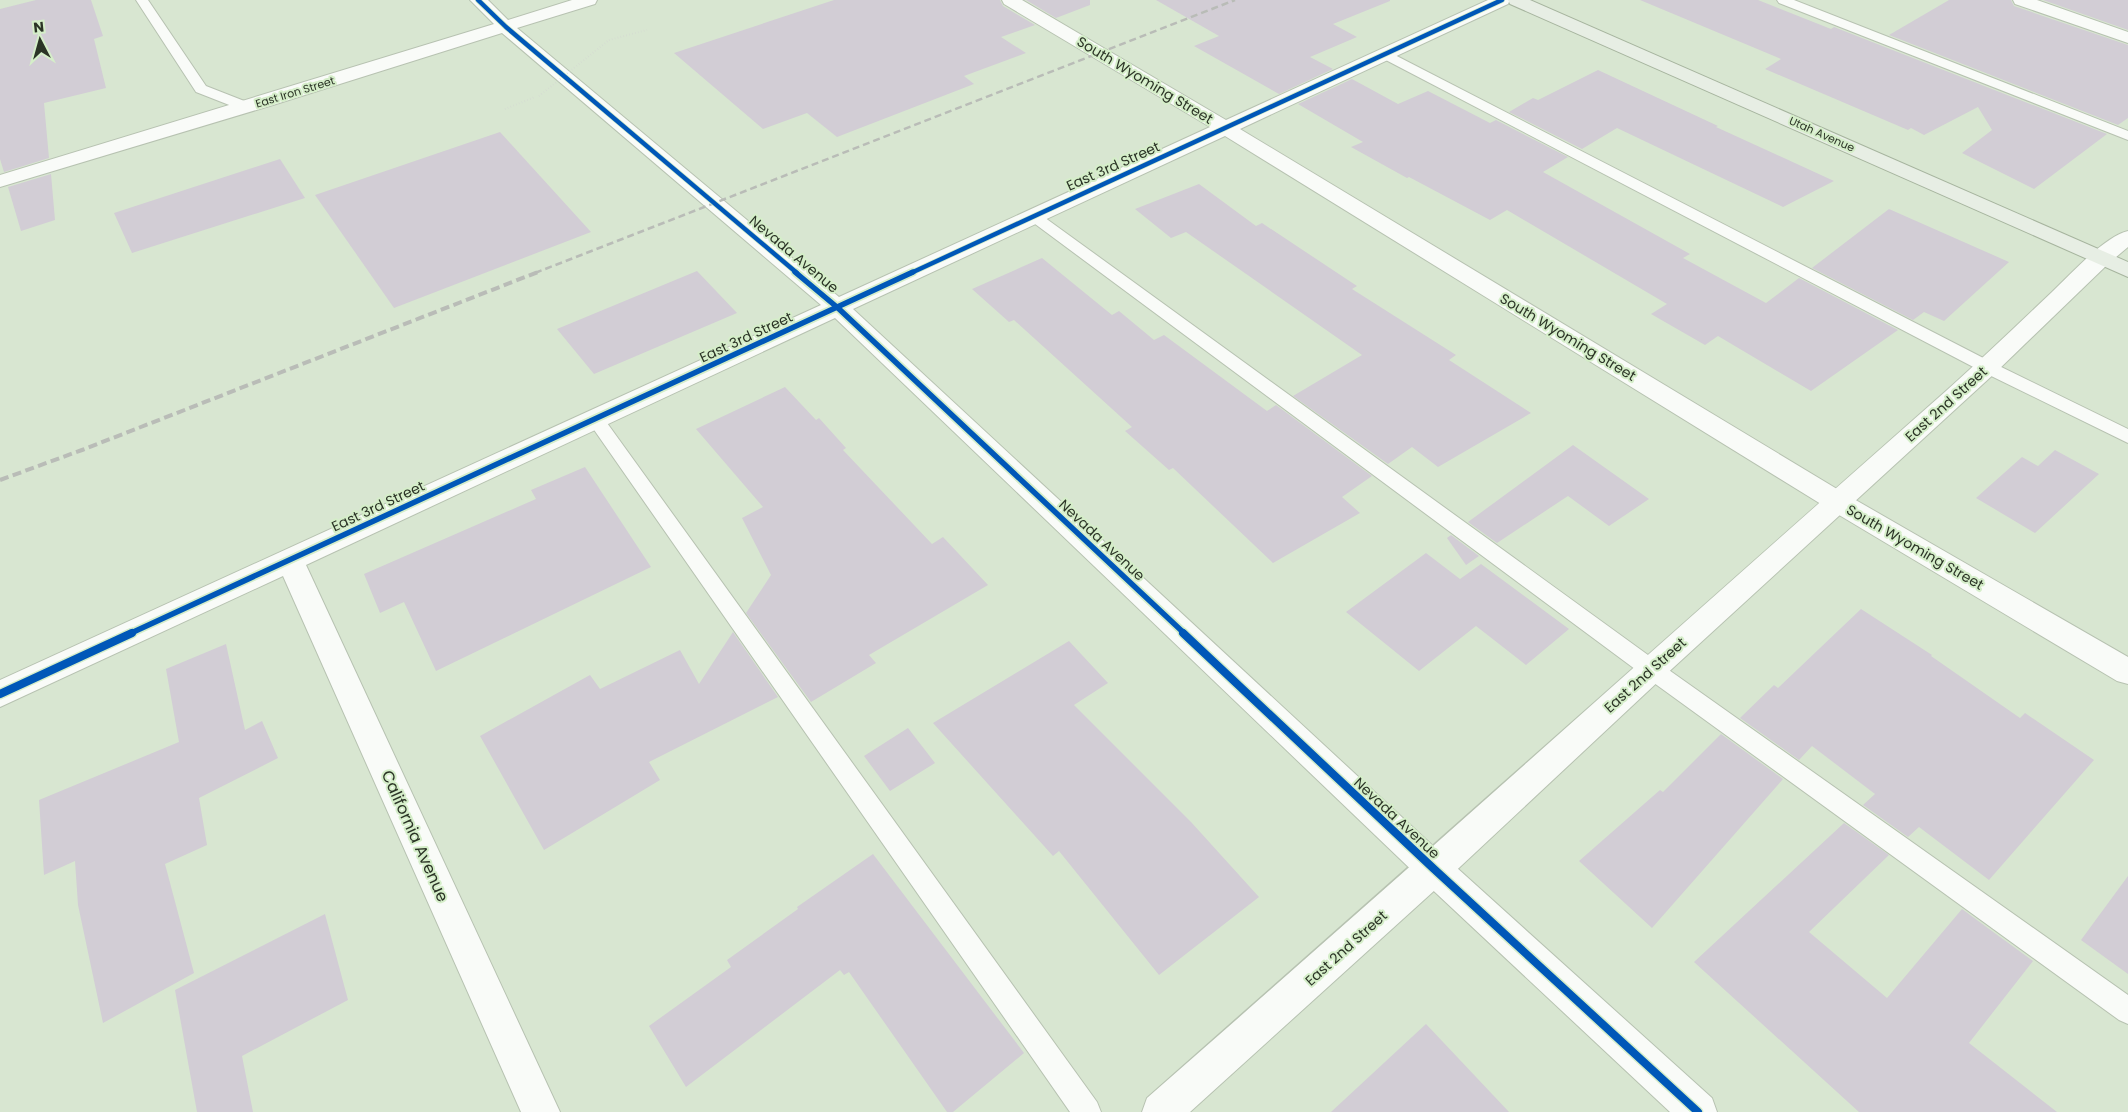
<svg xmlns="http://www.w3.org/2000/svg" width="2128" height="1112" font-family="Poppins,sans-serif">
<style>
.building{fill:#d2cdd5}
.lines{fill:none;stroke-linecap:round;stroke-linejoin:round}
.service-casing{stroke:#b7c2b1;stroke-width:2}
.minor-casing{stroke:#b7c2b1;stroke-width:2}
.tertiary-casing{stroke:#b7c2b1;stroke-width:2}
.primary-casing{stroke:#a6b49e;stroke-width:2}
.path{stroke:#d4d8d2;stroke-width:2;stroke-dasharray:0.5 2.5;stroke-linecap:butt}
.service{fill:#f9fbf8;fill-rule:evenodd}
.minor{fill:#f9fbf8;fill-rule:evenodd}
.tertiary{fill:#f9fbf8;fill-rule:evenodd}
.primary{fill:#e7eee4;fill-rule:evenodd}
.rail-far1{stroke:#b9bcb7;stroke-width:2.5;stroke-dasharray:7 4;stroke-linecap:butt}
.rail{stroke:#b9bcb7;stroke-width:4;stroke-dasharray:9 4.5;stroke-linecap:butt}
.path-bridge{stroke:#d4d8d2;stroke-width:2;stroke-dasharray:0.5 2.5;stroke-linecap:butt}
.cycleway-far2-casing{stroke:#d5eec9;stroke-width:6}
.cycleway-far1-casing{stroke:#d5eec9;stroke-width:9}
.cycleway-casing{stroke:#d5eec9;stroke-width:11}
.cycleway-far2{stroke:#0057b8;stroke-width:4.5}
.cycleway-far1{stroke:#0057b8;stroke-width:5.5}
.cycleway{stroke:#0057b8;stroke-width:8}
.labels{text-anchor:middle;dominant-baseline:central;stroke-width:4;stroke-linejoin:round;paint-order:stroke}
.far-street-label{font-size:11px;fill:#2b3426;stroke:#d5eec9}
.street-label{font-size:14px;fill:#2b3426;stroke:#d5eec9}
.near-street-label{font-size:16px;fill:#2b3426;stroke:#d5eec9}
</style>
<rect width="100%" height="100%" fill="#d8e6d1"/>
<g class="building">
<polygon points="36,0 91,0 103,36 94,39 106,88 44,103 49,158 4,172 0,159 0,9"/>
<polygon points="834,0 1000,0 1003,6 1035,25 1001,37 1026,53 964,76 974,84 837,137 807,113 763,129 674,53"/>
<polygon points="1026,0 1090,0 1090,5 1056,18"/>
<polygon points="1156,0 1390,0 1390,1 1333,24 1357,37 1310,57 1333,69 1279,94 1194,46 1219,36"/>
<polygon points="1640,0 1758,0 1831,29 1834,27 2107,134 2034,189 1962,153 1992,130 1978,107 1924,135 1911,128 1908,130 1765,69 1781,59"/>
<polygon points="1949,0 2011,0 2014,6 2128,45 2128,118 2118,125 1889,35"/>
<polygon points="2043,0 2128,0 2128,30"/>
<polygon points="1598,70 1718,126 1716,127 1834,181 1783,207 1617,128 1582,149 1509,112 1533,98 1538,100"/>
<polygon points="1352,79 1398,104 1428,91 1490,123 1496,120 1568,157 1543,172 1690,254 1683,258 1766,303 1799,278 1898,330 1811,391 1718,336 1705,345 1651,314 1667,304 1507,210 1490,220 1409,177 1407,178 1351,147 1363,142 1298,104"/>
<polygon points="500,132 591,232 394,308 315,195"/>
<polygon points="280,159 305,198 132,253 114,213"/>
<polygon points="51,174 55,220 21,231 8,187"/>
<polygon points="1199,184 1256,226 1262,223 1357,286 1352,289 1456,355 1449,360 1531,413 1438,467 1412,447 1388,464 1293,396 1362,355 1186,232 1171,238 1135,209"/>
<polygon points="1889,209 2009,262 1944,321 1924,312 1913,320 1812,268"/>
<polygon points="1042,258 1112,315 1119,311 1154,340 1164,335 1267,411 1276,405 1372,476 1342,497 1360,513 1273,563 1173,468 1169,470 1125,431 1132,427 1014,320 1009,322 972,289"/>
<polygon points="697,271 737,313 594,374 557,329"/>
<polygon points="785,387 816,420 819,418 846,448 843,450 932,544 943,537 988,585 869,655 876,663 811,702 746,613 771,575 742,518 763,507 696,429"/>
<polygon points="1573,445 1649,499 1609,526 1568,496 1497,543 1468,522"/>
<polygon points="2055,450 2099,474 2035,533 1976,498 2022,457 2038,466"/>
<polygon points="585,467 651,567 436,671 404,602 380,613 364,574 536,499 531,490"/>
<polygon points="1451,535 1479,556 1466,565 1447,538"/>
<polygon points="1426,553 1460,579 1481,564 1569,629 1526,665 1476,626 1419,671 1346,612"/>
<polygon points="1861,609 1932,655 1931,656 2020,718 2025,713 2094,760 1989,880 1919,827 1908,837 1863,805 1875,794 1812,746 1799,760 1740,718 1774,685 1778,688"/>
<polygon points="733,632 778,697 649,762 660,780 544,850 480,736 590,675 600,689 680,650 699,684"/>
<polygon points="1069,641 1108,683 1074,705 1191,822 1259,897 1159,975 1059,851 1053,856 933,723"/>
<polygon points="226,644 245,730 262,721 278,758 199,798 207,845 165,864 194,973 103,1023 78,905 75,861 44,875 39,800 179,742 166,669"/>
<polygon points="908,728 935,763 890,791 864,756"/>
<polygon points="1721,734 1783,779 1652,928 1579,861 1660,790 1663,792"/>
<polygon points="1844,823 1889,855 1809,932 1887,998 1962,909 1985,926 2033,961 1969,1043 2057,1112 1859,1112 1694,962"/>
<polygon points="873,854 1024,1053 953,1112 947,1112 849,972 844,975 840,970 686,1087 649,1026 731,967 727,960 798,909 797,907"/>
<polygon points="2128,876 2128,974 2081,940"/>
<polygon points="325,914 348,1000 242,1056 253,1112 197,1112 175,990"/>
<polygon points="1426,1024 1509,1112 1331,1112"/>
</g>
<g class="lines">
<g class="service-casing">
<g id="service">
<polygon points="136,0 148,0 206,86 252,104 254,107 252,110 242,110 196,92"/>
<polygon points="1777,0 1794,0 2128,131 2128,140 1779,3"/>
<polygon points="1387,51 1993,363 2128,429 2128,443 1981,371 1382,58 1381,55 1382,52"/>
<polygon points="1032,210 1037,212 1659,663 2128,995 2128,1024 2119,1020 1643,675 1027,218 1024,215 1027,212"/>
<polygon points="596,414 602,416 1097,1102 1101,1112 1070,1112 590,424 587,420 590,416"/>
</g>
</g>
<g class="minor-casing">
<g id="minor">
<polygon points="470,0 488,0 508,20 572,0 597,0 595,4 517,28 839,297 1210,127 1004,4 1002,0 1022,0 1226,120 1488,0 1510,0 1508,4 1240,129 1847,495 2128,657 2128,684 2117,681 1829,509 1225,136 853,309 1446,858 1712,1098 1717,1112 1670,1112 1422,880 835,318 306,565 560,1112 521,1112 283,576 0,707 0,680 821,305 502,33 273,105 0,187 0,175 494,24"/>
<polygon points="2013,0 2037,0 2128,32 2128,43 2015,4"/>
</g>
</g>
<g class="tertiary-casing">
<path id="tertiary" d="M 2128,231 L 2128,247 L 2109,263 L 1995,373 L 1662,678 L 1446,880 L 1190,1112 L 1142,1112 L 1147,1098 C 1415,864 1679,626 1946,391 C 1982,359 2017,325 2052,292 C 2070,275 2105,236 2128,231 Z"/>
</g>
<g class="primary-casing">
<polygon id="primary" points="1508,0 1530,0 2128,262 2128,277 1510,4"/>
</g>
<g class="path">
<polyline points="609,40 647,30"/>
<polyline points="505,109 535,97"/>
</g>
<use href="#service" class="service"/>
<use href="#minor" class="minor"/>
<use href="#tertiary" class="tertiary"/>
<use href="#primary" class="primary"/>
<polyline class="rail-far1" points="535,273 1235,0"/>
<polyline class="rail" points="0,480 82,450 538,272"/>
<polyline class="path-bridge" points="539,96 609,40"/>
<g class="cycleway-far2-casing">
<g id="cycleway-far2">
<polyline points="478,0 506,27 797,273"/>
<polyline points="911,273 1502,0"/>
</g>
</g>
<g class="cycleway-far1-casing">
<g id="cycleway-far1">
<polyline points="795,272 838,308 1185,634"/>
<polyline points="129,634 913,272"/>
</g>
</g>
<g class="cycleway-casing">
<g id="cycleway">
<polyline points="1183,633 1434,869 1698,1112"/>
<polyline points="0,694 132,633"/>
</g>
</g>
<use href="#cycleway-far2" class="cycleway-far2"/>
<use href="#cycleway-far1" class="cycleway-far1"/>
<use href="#cycleway" class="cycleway"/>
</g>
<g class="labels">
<g class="far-street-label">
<text transform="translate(295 92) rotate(-17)">East Iron Street</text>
<text transform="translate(1822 134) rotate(24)">Utah Avenue</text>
</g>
<g class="street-label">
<text transform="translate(1145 80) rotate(31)">South Wyoming Street</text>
<text transform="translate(1113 166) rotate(-24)">East 3rd Street</text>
<text transform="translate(794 254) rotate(40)">Nevada Avenue</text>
<text transform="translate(746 337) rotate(-25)">East 3rd Street</text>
<text transform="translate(1568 337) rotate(31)">South Wyoming Street</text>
<text transform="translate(1946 404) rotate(-42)">East 2nd Street</text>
<text transform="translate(378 506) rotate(-25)">East 3rd Street</text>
<text transform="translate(1102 540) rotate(43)">Nevada Avenue</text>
<text transform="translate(1915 547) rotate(30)">South Wyoming Street</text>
<text transform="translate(1645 675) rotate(-42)">East 2nd Street</text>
<text transform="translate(1397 818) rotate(43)">Nevada Avenue</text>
<text transform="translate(1346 948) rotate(-42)">East 2nd Street</text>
</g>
<g class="near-street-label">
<text transform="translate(415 836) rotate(66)">California Avenue</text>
</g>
</g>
<g transform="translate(40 40) rotate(354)" stroke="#d5eec9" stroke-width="4" paint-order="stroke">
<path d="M0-4L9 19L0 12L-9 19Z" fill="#2b3426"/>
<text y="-8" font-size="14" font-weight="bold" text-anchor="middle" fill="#2b3426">N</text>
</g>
</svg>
